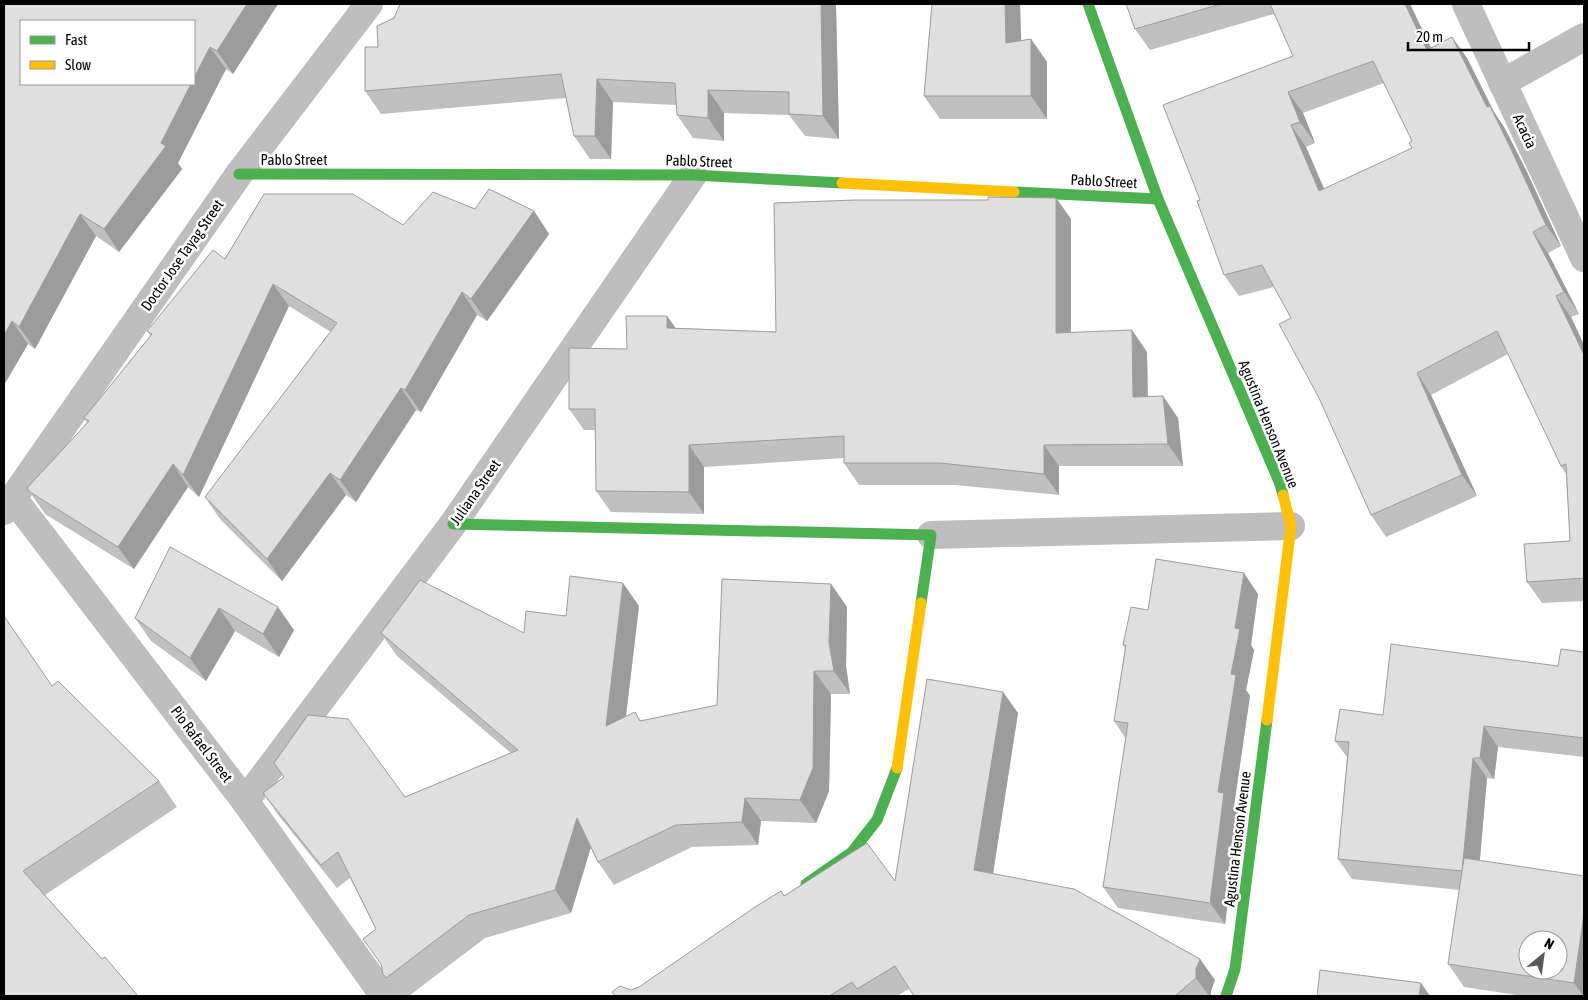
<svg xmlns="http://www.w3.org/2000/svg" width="1588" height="1000" font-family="'Asap Condensed',sans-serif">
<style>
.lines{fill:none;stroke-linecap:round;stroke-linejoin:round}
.street{stroke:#bebebe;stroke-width:28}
.fast{stroke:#4caf50;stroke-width:11}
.slow{stroke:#ffc107;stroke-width:11}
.wall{fill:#c0c0c0;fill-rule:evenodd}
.shaded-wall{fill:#9c9c9c}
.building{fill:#dfdfdf;stroke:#9c9c9c;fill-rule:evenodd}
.labels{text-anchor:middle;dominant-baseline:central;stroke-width:5;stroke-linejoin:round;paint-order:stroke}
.street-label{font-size:15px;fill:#000;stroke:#fff}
</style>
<rect width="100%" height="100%" fill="#fff"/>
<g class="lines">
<g class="street">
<polyline points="1466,4 1584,258"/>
<polyline points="1502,83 1584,37"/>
<polyline points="13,498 245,801 384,996"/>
<polyline points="4,511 239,174 369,4"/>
<polyline points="931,535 1291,526"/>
<polyline points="245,801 453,524 693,175"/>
</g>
<g class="fast">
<polyline points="1088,4 1158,199 1280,484 1283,495"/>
<polyline points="239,174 693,175 842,183"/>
<polyline points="1014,192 1158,199"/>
<polyline points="453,524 931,535 921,603"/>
<polyline points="806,884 852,852 877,820 897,768"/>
<polyline points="1226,996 1235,969 1267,720"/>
</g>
<g class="slow">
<polyline points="842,183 1014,192"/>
<polyline points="1267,720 1291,526 1283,495"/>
<polyline points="897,768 921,603"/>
</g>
</g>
<g class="wall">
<polygon points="4,4 278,4 233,74 226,69 178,163 182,169 119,252 96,236 35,349 28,344 4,385"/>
<polygon points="400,4 836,4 839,139 805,136 789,115 724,113 724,141 693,138 677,115 676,105 613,102 611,159 590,159 574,136 566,98 381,114 365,91 378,47 394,18"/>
<polygon points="932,4 1020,4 1021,41 1031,39 1047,62 1047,119 940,119 924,96"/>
<path d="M 1126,4 L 1410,4 L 1431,48 L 1452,37 L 1467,58 L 1494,112 L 1504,127 L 1526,170 L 1561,246 L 1548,253 L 1579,314 L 1571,317 L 1584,345 L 1584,601 L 1542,603 L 1527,582 L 1570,541 L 1566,474 L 1561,466 L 1508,354 L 1431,395 L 1477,496 L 1386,537 L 1371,515 L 1291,318 L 1274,287 L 1239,296 L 1224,275 L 1200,200 L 1293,56 L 1274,14 L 1150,50 L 1135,29 ZM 1384,83 L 1412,141 L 1412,148 L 1324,189 L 1306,147 L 1315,143 L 1303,113 Z"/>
<polygon points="1056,198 1071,219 1071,332 1147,352 1148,397 1178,418 1183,466 1059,466 1059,495 955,485 859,485 844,463 844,458 704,467 704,514 611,512 596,491 596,430 584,430 569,409 627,349 667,316 675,328 776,332 988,200"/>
<polygon points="475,209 534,211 549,234 487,321 477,315 421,412 416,410 356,502 346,495 282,581 220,519 205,497 331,332 289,306 199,497 188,487 134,569 45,514 27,488 87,423 84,418 151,336 147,331 225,259 403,225"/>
<polygon points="170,547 294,630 279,657 235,631 206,681 151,641 135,618"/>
<polygon points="831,584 847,607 846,666 850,694 831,694 829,791 816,823 761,821 758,845 692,847 614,885 598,862 591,847 571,913 485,938 409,996 399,996 383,974 376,929 350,878 337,888 279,816 263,793 284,777 274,763 405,797 511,753 397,656 381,633 524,633 566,616 639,606 626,716 635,712 641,721 717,705"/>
<polygon points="1258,594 1251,645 1254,650 1246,690 1250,696 1234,806 1239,814 1225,924 1118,908 1103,887 1126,739 1114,721 1125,648 1123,645 1148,610"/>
<polygon points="1584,652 1584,757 1498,747 1494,779 1487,778 1480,860 1584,996 1523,996 1464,987 1448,964 1460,890 1352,879 1338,859 1347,757 1335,741 1383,715 1558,666"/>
<polygon points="52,685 159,781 177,807 45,895 102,959 4,996"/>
<polygon points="1018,713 993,874 1215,980 1211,991 1211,996 914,996 909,989 897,996 615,996 639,987 781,891 785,896 895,881"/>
</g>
<g class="shaded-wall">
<polygon points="247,4 278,4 233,74 217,51"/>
<polygon points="821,4 836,4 839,139 823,116"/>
<polygon points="1005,4 1020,4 1022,66 1006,43"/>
<polygon points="1405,4 1410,4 1442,71 1427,50"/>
<polygon points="1452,37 1467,58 1494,112 1504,127 1526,170 1561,246 1546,225"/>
<polygon points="1031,39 1047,62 1047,119 1031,96"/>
<polygon points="210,47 226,69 178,163 182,169 119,252 104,229 161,143 191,84 194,84 194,78"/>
<polygon points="597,79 613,102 611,159 595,136"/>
<polygon points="708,90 724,113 724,141 708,118"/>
<polygon points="1288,92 1303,113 1315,143 1300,122"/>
<polygon points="1291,125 1306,147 1334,212 1319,191"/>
<polygon points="1056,198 1071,219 1071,354 1056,333"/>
<polygon points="534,211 549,234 487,321 471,299"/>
<polygon points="80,214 96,236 35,349 19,327"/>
<polygon points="1533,232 1548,253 1579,314 1564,292"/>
<polygon points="273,284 289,306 199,497 183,475"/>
<polygon points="462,292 477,315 421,412 405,390"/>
<polygon points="1556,296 1571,317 1584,345 1584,355"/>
<polygon points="667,316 682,337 667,328"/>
<polygon points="12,321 28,344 4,385 4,335"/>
<polygon points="1132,330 1147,352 1148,418 1133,397"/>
<polygon points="1417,373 1431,395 1477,496 1462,475"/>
<polygon points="401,388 416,410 356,502 340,480"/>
<polygon points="1163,396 1178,418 1183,466 1168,444"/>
<polygon points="689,445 704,467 704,514 689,492"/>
<polygon points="1044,445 1059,466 1059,495 1044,474"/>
<polygon points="173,464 188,487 134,569 118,547"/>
<polygon points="330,473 346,495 282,581 267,559"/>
<polygon points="1244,573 1258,594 1251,645 1254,650 1246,690 1250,696 1234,806 1239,814 1225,924 1210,903 1218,792 1235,628"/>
<polygon points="623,583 639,606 622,749 606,726"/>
<polygon points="831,584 847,607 846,666 850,694 834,671 829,643"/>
<polygon points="278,607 294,630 279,657 263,634"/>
<polygon points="219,608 235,631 206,681 190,658"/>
<polygon points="814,671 831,694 829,791 816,823 800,800"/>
<polygon points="1003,692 1018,713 990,892 974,870"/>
<polygon points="1484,726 1498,747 1494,779 1480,758"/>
<polygon points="1473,758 1487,778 1477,891 1462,871"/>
<polygon points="745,798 761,821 758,845 742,822"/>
<polygon points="577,818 593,840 571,913 555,890"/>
<polygon points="1584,914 1584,996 1583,996 1574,983"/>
<polygon points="1200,959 1215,980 1211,991 1211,996 1209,996 1196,978 1196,969"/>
<polygon points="1421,983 1430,996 1419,996"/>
</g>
<g class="building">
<polygon points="4,4 247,4 217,51 210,47 194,78 194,21 21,21 21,84 191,84 161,143 166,146 104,229 80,214 19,327 12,321 4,335"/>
<polygon points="400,4 821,4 823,116 789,114 789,92 708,90 708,118 677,115 675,83 597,79 595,136 574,136 561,74 365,91 365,47 378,47 377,26 394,18"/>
<polygon points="932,4 1005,4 1006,43 1031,39 1031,96 924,96"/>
<polygon points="1126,4 1221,4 1135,29"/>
<path d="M 1270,4 L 1405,4 L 1427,50 L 1452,37 L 1487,107 L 1490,106 L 1511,149 L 1546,225 L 1533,232 L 1564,292 L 1556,296 L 1584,355 L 1584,578 L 1527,582 L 1524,544 L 1570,541 L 1566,464 L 1561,466 L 1497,331 L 1417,373 L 1462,475 L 1371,515 L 1319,398 L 1279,324 L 1291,318 L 1262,265 L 1224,275 L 1197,201 L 1200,200 L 1163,105 L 1293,56 ZM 1373,61 L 1412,141 L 1409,143 L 1412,148 L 1319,191 L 1291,125 L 1300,122 L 1288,92 Z"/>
<polygon points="489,189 534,211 471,299 462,292 405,390 401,388 340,480 330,473 267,559 205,497 337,323 273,284 183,475 173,464 118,547 30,492 27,488 89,421 84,418 152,334 147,331 213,250 225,259 264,194 353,194 403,225 433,192 475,209"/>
<polygon points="988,197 1056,198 1056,333 1132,330 1133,397 1163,396 1168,444 1044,445 1044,474 940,463 844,463 844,436 689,445 689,492 596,491 595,409 569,409 569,348 627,349 626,316 667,316 667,328 776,332 774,203 855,200 988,200"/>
<polygon points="170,547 278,607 263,634 219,608 190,658 135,618"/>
<polygon points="1156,559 1244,573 1235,628 1240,629 1231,674 1236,675 1218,792 1224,793 1210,903 1103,887 1128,723 1114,721 1126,645 1123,645 1131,607 1148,610"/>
<polygon points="570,576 623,583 606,726 635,712 640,721 717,705 722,579 831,584 829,643 834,671 814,671 813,768 800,800 745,798 742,822 676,825 598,862 577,818 555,890 469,915 386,978 383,974 381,964 363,939 376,929 338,852 321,865 263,793 284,777 274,763 308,715 348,719 405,797 518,750 381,633 420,580 524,633 526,611 566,616"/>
<polygon points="4,616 52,686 58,681 159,781 23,871 102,959 105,957 138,996 4,996"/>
<polygon points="1391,644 1558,666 1561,649 1584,652 1584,738 1484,726 1480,758 1473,758 1462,871 1338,859 1349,742 1335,741 1340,709 1383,715"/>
<polygon points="927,679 1003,692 974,870 1074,889 1200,959 1196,969 1196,978 1175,996 914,996 895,966 857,989 852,982 829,996 615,996 612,992 620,986 631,990 639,987 755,907 781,891 784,896 867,843 895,881"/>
<path d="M 1464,858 L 1584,876 L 1584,914 L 1574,983 L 1448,964 ZM 1528,940 L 1558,940 L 1558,970 L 1528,970 Z"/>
<polygon points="1320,970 1421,983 1419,996 1317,996"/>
</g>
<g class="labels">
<g class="street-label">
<text transform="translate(1525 131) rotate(65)">Acacia</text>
<text x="294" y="159">Pablo Street</text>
<text transform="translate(699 161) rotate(2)">Pablo Street</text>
<text transform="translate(1104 181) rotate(3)">Pablo Street</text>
<text transform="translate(182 255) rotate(-55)">Doctor Jose Tayag Street</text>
<text transform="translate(1269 424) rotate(68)">Agustina Henson Avenue</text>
<text transform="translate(475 492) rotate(-55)">Juliana Street</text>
<text transform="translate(202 744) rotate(53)">Pio Rafael Street</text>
<text transform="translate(1237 839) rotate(-83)">Agustina Henson Avenue</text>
</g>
</g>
<rect width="1588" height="1000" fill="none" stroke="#000000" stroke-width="10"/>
<rect x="20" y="20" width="175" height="65" fill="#ffffff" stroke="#999999"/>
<rect x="30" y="36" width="25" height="8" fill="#4caf50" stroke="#999999"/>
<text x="65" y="45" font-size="15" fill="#000000">Fast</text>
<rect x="30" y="61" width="25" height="8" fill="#ffc107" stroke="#999999"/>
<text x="65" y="70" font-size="15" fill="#000000">Slow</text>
<g transform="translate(1543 955) rotate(29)"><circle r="24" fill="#ffffff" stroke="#999999"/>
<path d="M0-4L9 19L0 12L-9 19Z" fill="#595959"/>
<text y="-8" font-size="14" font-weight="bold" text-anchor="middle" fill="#000000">N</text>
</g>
<path d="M1408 42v8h121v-8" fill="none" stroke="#000000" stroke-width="2.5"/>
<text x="1416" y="42" font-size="15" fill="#000000" stroke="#ffffff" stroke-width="4" paint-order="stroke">20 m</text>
</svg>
